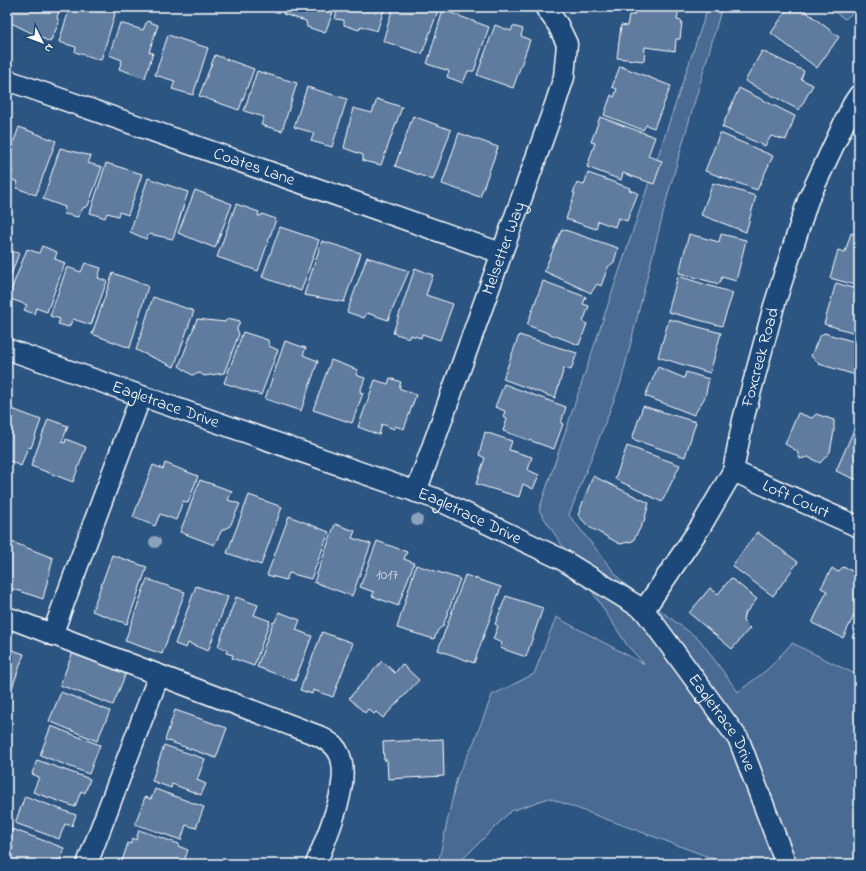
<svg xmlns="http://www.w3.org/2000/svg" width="866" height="871" font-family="'Indie Flower',sans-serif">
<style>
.green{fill:#486b92;stroke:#a4b5c8}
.building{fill:#5e7c9f;stroke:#fff}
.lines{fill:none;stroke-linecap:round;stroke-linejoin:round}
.minor-casing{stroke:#fff;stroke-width:23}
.minor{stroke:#1f4a7a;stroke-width:20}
.tree{fill:#8ca2bb}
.labels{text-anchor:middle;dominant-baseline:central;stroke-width:4;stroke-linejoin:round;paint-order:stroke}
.number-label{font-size:15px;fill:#d7dee7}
.street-label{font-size:17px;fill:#fff;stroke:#1f4a7a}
</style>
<rect width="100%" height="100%" fill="#2c5582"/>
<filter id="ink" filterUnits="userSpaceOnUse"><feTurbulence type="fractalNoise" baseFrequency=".025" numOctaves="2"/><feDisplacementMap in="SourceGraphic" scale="8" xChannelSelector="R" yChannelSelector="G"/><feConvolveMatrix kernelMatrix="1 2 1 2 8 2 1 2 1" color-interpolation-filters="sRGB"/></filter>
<g filter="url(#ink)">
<g class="green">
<polygon points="708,7 722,7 668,194 621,382 569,515 622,582 700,640 738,692 769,668 792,643 859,676 859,864 728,864 549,798 511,811 458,864 438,864 457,777 474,742 492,695 534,674 556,617 644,664 627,645 539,510"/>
<polygon points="827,7 859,7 859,8 845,19"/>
</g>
<g class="building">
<polygon points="12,7 61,7 57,17 59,23 50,42 7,21"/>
<polygon points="70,7 108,7 115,14 101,60 75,52 76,47 59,42"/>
<polygon points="286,7 335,7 325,33 307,27 306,21 283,14"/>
<polygon points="338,7 385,7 377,31 361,26 359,30 344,25 344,20 335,19"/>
<polygon points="393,7 439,8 422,54 383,41"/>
<polygon points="635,7 679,8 677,20 682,21 680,39 676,39 675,51 645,47 644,61 617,58 621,25 627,26 629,15 634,15"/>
<polygon points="789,7 800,7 839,37 817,68 771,33"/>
<polygon points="443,10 489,27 474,71 468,71 463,83 447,77 449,71 427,64"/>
<polygon points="147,21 158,25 149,52 153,53 145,78 119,69 122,60 109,55 120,23 143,30"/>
<polygon points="495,25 511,31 513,26 523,29 521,36 530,40 513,88 477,75"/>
<polygon points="168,35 208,48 193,95 172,89 175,81 155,75"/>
<polygon points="762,51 804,71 801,79 813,85 799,110 745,81"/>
<polygon points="215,55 254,69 239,110 199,96"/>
<polygon points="620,66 671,86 654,128 646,125 643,130 604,115 611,95 614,97 617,89 612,87"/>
<polygon points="257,71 297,83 282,131 261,125 264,117 244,111"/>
<polygon points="307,87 347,99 332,147 311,141 314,133 294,127"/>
<polygon points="739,88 795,116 786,140 771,136 765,146 722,127"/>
<polygon points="377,99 402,107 381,165 363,161 363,155 344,148 353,108 372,113"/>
<polygon points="413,116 451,130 433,180 395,166"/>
<polygon points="600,117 655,137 648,156 662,161 654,184 623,173 621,180 587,167 595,143 591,142"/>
<polygon points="19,127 56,141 36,195 16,188 18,182 10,179 13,171 7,169 7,160"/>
<polygon points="459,133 498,147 480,197 442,184"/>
<polygon points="720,133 773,156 757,190 705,171"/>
<polygon points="60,148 91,156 88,163 102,167 88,206 83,208 78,217 64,214 65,207 43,199"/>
<polygon points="106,163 142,174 128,215 119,212 118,216 107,213 105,218 90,213"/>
<polygon points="588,173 630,188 629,190 638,193 627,221 618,218 615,227 598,221 596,229 566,219 575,193 573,193 577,183 584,185"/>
<polygon points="148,178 188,192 173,239 149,234 146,239 130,232"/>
<polygon points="713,183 756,196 746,232 701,215"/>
<polygon points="195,190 232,204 215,248 178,233"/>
<polygon points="236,204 259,212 258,216 261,216 262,214 276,219 258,271 217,257"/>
<polygon points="859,212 859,229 854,227"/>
<polygon points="280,227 319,240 301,291 262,277"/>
<polygon points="562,229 618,248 614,262 608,267 601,286 597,284 591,293 544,271"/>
<polygon points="851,233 859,236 859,286 830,278 838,250 845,252"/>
<polygon points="689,234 719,242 721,234 746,240 736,281 722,277 719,284 679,273"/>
<polygon points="322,241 361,253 344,302 304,295"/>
<polygon points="42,246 57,252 55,259 65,263 47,312 36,308 34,314 24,310 27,305 8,298 27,249 39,253"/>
<polygon points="7,250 19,253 7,286"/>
<polygon points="367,257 409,271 388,320 367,313 364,318 347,312"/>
<polygon points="85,263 101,268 98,278 107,281 91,325 73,319 69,327 58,324 60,319 50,316 67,267 81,272"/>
<polygon points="415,268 433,275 426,295 453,304 440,340 422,334 421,338 410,335 409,338 393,333"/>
<polygon points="113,273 148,286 130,348 92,334"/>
<polygon points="678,276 733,293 722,326 668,312"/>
<polygon points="543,281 586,297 583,304 589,306 583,322 587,324 579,345 527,325"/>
<polygon points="836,283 859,290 859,334 824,324"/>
<polygon points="153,297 194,311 174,367 136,350"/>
<polygon points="228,318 240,321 237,329 239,334 224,373 204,376 200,373 192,375 179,366 197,319 225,322"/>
<polygon points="669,319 721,333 710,373 658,357"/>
<polygon points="243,332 268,340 269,346 278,350 261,395 224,383"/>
<polygon points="824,333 859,343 859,376 819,364 811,356 819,337"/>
<polygon points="519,335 577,353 571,370 564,368 555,398 503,379"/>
<polygon points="285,341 306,348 303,355 318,361 301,411 265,399"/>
<polygon points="331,360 358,370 356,375 365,378 360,392 363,393 352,423 313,410"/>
<polygon points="658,367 684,378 686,372 709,379 705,397 694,415 645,396"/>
<polygon points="390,378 401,382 399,388 416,395 404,429 395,426 394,429 382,424 379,435 358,427 375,380 388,384"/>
<polygon points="504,384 566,407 561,423 563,424 554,449 503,431 507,419 503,417 505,411 495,407"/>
<polygon points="643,406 696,422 685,457 632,439"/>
<polygon points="7,407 41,420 31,448 28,447 21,466 7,460"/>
<polygon points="798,413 812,418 816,414 834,420 834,431 830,452 820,463 808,457 800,459 797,451 785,444"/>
<polygon points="859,418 859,481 836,471"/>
<polygon points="48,419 68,426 62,442 65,443 66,439 86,447 73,482 31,466"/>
<polygon points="485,432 512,441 509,450 532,457 528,470 539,475 533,489 523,484 519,497 476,484 485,458 479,455"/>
<polygon points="627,446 680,465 662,502 615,479"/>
<polygon points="165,463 198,476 188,503 183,501 176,520 160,514 155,526 133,517 153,465 163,469"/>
<polygon points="593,476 649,503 644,521 633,541 620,544 589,527 578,515"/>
<polygon points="200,480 232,491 228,500 240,504 230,526 222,530 214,545 180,532"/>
<polygon points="249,495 282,507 261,565 227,553"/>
<polygon points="289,516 329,532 311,579 289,573 286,580 267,575"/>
<polygon points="335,524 355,531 352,538 371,544 352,596 314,582"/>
<polygon points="757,532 798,562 773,596 732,566"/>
<polygon points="7,540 53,558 43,599 7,587"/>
<polygon points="377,541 407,552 404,559 414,563 398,606 372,596 374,592 360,587"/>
<polygon points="112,555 147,567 127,624 92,611"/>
<polygon points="416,565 460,579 443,626 438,630 434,639 397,628"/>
<polygon points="843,567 859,574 859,605 843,638 812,623 827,591 821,588 832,568 838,572"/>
<polygon points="465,575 501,587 474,663 438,650"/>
<polygon points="731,578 757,599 744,615 743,621 750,628 732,649 689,613 710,588 718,594"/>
<polygon points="147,579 185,592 162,654 125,641"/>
<polygon points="196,586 228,597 208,651 188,643 186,648 175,644"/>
<polygon points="506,596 543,608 526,657 500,648 502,643 493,639 498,626 495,624"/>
<polygon points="236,597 258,605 254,615 270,621 254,666 232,658 233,655 226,653 227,650 218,646"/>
<polygon points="279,612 300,620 296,630 312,636 295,681 257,667 273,622 275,622"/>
<polygon points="859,623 859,641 852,637"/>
<polygon points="322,632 353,643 333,697 313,690 312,694 300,690"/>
<polygon points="7,648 24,654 11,691 7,689"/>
<polygon points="73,652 126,673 113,705 60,685"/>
<polygon points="382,661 395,673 402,664 419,680 383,718 376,712 374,714 368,709 365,713 349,698"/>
<polygon points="61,692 110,711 97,741 49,721"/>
<polygon points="175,710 227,728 216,758 165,740"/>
<polygon points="51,726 100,745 89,774 40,755"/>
<polygon points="443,739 444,776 388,779 387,760 384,760 383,742"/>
<polygon points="164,745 205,759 197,780 206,784 201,795 172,784 171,788 152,781"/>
<polygon points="37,760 90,779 85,793 81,791 75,807 33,792 39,777 32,774"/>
<polygon points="155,789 204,807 196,828 186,825 181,840 135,824 145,797 151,799"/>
<polygon points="25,796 76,815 72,826 65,824 59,839 15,823"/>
<polygon points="12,829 64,848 60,861 57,860 56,864 12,864 8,862 13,847 7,845"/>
<polygon points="139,830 179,844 178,846 188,850 183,864 121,864 128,843 131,844 133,838 136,840"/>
</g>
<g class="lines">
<g class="minor-casing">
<g id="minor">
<path id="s1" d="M 7,80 L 501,253"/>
<path id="s2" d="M 7,349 L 434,498 L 561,559 L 644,610 L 739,740 L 786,864"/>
<path id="s3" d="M 733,471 L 859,527"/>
<path id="s4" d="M 416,492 L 555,105 L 564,77 L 567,44 L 558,25 L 545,7"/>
<path id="s5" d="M 644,610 L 701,526 L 733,471 L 743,420 L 774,306 L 808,200 L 853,104 L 859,95"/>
<path d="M 7,617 L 319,736 C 324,739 330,742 334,746 C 358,771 326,837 316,864"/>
<polyline points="52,635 141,396"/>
<polyline points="87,864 159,675"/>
</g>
</g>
<use href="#minor" class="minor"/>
</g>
<g class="tree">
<circle cx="417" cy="520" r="6"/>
<circle cx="155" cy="542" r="6"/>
</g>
</g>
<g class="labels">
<g class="number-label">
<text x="387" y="575">1017</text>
</g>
<g class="street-label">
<text stroke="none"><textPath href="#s1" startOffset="262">Coates Lane</textPath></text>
<text stroke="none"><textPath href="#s4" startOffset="259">Melsetter Way</textPath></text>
<text stroke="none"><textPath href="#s5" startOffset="282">Foxcreek Road</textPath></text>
<text stroke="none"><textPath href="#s2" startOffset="168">Eagletrace Drive</textPath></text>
<text stroke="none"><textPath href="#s3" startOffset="69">Loft Court</textPath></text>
<text stroke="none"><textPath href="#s2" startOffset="492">Eagletrace Drive</textPath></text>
<text stroke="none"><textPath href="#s2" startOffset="828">Eagletrace Drive</textPath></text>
</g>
</g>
<rect width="866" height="871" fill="none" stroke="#1f4a7a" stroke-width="24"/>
<rect x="12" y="12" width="842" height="847" fill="none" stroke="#fff" stroke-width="1.5" filter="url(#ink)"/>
<g transform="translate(42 42) rotate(132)" stroke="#1f4a7a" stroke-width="3" paint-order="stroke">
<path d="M0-3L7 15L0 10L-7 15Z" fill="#ffffff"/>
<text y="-6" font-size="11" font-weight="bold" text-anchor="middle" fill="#ffffff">N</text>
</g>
</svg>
